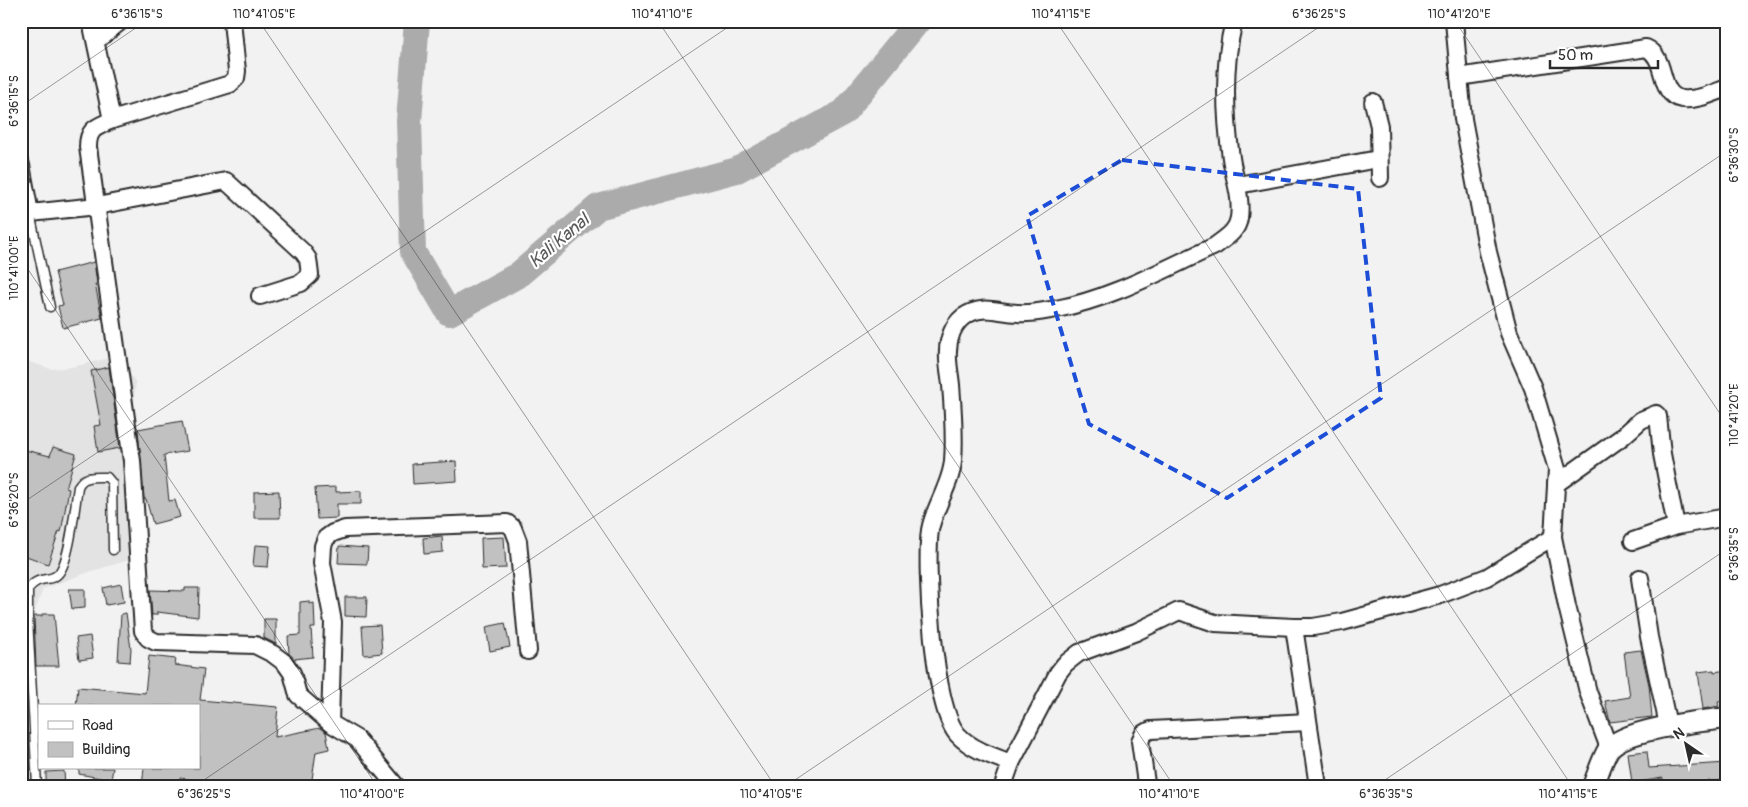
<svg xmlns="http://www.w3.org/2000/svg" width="1748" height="807" font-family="Pangolin,sans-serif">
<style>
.built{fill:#e3e3e3}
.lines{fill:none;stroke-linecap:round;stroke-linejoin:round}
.river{stroke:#ababab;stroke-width:26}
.building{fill:#c1c1c1;stroke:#2b2b2b}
.service-casing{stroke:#2b2b2b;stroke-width:11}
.minor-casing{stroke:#2b2b2b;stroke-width:20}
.tertiary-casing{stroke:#2b2b2b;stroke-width:24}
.service{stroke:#fff;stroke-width:8}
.minor{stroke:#fff;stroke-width:16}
.tertiary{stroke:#fff;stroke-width:20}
.marked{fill:none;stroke:#1d4ed8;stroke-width:4;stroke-dasharray:10 6;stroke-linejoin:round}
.ticks{fill:none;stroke:#2b2b2b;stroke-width:1;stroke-opacity:0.45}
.labels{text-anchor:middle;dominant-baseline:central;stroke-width:4.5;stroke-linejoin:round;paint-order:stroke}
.water-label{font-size:18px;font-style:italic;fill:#585858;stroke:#fff}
.neatline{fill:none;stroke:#2b2b2b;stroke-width:2}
.ticks-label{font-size:12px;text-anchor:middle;fill:#2b2b2b}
</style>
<rect width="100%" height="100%" fill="#f2f2f2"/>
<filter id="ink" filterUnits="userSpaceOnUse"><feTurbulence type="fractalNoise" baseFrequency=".02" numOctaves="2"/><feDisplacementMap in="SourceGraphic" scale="10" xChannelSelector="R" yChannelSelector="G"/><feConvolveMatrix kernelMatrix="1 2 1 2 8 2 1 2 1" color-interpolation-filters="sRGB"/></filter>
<g filter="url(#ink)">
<polygon class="built" points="118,356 136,383 123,488 132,559 86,573 43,589 34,613 41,786 21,786 21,359 51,369 72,367"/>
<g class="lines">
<polyline class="river" points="417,21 409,121 413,252 449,313 518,275 598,207 737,170 844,112 918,21"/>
</g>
<g class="building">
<polygon points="94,262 97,284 95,284 102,318 63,328 58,306 63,305 55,272"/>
<polygon points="109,367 120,448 98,452 94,426 101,425 91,371"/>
<polygon points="182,421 188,451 164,455 169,501 175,500 180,517 153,524 146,499 144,499 138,429"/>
<polygon points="53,447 76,454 66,488 69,489 61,532 59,531 48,564 21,554 21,449 50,456"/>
<polygon points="456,461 457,481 413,484 412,464"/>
<polygon points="336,487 336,492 361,491 361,504 337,504 337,518 317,519 315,488"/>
<polygon points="279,491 280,518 254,518 254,492"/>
<polygon points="442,536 443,552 424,554 423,538"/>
<polygon points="504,537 506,568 482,569 481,538"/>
<polygon points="255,545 270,546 268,567 253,566"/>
<polygon points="339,546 368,548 367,564 338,563"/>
<polygon points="121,584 124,602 106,605 103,588"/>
<polygon points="185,588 199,588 198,617 157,612 157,615 152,615 150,590 185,591"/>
<polygon points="69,589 85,589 85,608 72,609"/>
<polygon points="345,597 367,597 366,617 345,616"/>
<polygon points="309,601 309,604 314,603 315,628 311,628 313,657 294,659 289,654 288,636 300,635 300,602"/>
<polygon points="126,613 131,649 130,662 118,661 121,614"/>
<polygon points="42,614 54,614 59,666 36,666 34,616 42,616"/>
<polygon points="264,619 276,619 276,644 264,638"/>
<polygon points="505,623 510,647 490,651 486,627"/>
<polygon points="380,625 382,653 364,655 362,626"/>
<polygon points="90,636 93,658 79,660 76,638"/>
<polygon points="1641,650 1649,685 1652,717 1610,722 1605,701 1630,697 1624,652"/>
<polygon points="149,656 176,659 175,665 204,669 200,700 278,707 275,737 320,728 326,732 329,749 316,752 311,786 236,786 180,778 179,786 142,786 144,768 199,768 199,706 76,706 78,687 145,693"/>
<polygon points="1714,670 1714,672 1727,670 1727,701 1718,702 1719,706 1703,709 1698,672"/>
<polygon points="1647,751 1649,768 1727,763 1727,780 1663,784 1663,778 1632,783 1628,753"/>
<polygon points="79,768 113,768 111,780 79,774"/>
<polygon points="64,771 65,786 46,786 46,772"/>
</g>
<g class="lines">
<g class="service-casing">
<g id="service">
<polyline points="30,213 50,307"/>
<polyline points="21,784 35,786"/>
<path d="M 37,786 L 28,618 L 28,589 C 40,574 50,583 58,574 C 70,562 75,505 78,487 C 83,475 95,477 107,477 L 112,483 L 113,550"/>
</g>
</g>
<g class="minor-casing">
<g id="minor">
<path d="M 91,21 L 112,120 C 97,127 88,128 88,147 L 132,461 L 143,631 L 148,638 L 156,642 L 255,645 L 273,654 L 285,663 L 292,673 L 298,695 L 330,723 L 357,739 L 396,786"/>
<polyline points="1454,21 1463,119 1488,252 1509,333 1533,388 1557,469 1553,537 1567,606 1588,692 1609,748"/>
<polyline points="96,41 121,21"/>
<path d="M 1459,77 L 1646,48 C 1668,57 1657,95 1682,99 C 1696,101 1713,93 1727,88"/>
<polyline points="1373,102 1379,126 1380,178"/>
<polyline points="112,120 230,84 236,78 237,71 232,21"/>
<polyline points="21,165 30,213"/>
<polyline points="1238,185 1378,159"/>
<polyline points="21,214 97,206 226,181 303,252 308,259 310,275 301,283 260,296"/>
<polyline points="1556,484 1622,437 1641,420 1656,414 1658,416 1662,454 1676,526 1727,517"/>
<polyline points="1633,541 1676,526"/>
<polyline points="1640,578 1649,637 1668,725"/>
<polyline points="330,723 333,622 322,563 323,546 326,538 333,533 345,529 507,523 513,528 518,541 528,651"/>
<polyline points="1011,763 1058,673 1065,664 1079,653 1136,632 1179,611 1215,623 1294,627"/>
<polyline points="1146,783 1140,741 1144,733 1151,730 1308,722"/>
<path d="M 1003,786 L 1011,763 C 992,756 971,749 958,735 C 933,709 925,567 930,530 C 934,507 951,485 953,461 C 955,437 953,410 951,385 C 950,374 947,362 948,351 C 948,339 953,325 963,317 C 983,303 998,313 1018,313 C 1031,314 1044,311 1056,309 C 1111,299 1164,269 1215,246 C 1225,238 1237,232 1239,218 C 1242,197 1234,178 1231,158 C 1225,115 1223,64 1234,21"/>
<polyline points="1318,786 1294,627 1313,627 1342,622 1440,595 1487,577 1553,537"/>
</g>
</g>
<g class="tertiary-casing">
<path id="tertiary" d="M 1593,786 C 1598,774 1602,760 1608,750 C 1622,729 1702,721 1727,718"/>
</g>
<use href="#service" class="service"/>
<use href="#minor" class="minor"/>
<use href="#tertiary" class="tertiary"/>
</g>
</g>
<path class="marked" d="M 1122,160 L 1358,189 L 1381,398 L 1227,498 L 1089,424 L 1027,216 Z"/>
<path class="ticks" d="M 259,21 L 775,786M 658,21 L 1174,786M 1056,21 L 1572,786M 1455,21 L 1727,424M 21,106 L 146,21M 21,259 L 377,786M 21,504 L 737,21M 195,786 L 1328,21M 786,786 L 1727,151M 1376,786 L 1727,549"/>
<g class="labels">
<g class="water-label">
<text transform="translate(559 241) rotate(-40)">Kali Kanal</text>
</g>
</g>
<rect width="1748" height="807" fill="none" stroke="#fff" stroke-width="55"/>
<rect x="38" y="704" width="162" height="65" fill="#ffffff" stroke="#aaaaaa"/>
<rect x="48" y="721" width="25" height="8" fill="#ffffff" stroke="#aaaaaa"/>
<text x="82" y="730" font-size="15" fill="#2b2b2b">Road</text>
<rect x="48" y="742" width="25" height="15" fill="#c1c1c1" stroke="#aaaaaa"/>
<text x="82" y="754" font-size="15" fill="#2b2b2b">Building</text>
<g transform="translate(1686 744) rotate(326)" stroke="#ffffff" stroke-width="4" paint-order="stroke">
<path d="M0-4L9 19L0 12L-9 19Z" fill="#2b2b2b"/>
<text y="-8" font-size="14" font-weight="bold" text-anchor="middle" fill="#2b2b2b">N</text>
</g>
<path d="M1550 60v8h108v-8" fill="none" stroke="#2b2b2b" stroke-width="2.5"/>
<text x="1558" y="60" font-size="15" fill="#2b2b2b" stroke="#ffffff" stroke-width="4" paint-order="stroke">50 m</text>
<rect x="28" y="28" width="1692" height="752" class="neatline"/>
<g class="ticks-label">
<text x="137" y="18">6°36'15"S</text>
<text x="264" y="18">110°41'05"E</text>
<text x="662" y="18">110°41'10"E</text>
<text x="1061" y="18">110°41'15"E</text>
<text x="1319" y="18">6°36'25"S</text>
<text x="1459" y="18">110°41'20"E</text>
<text transform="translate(14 101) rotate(-90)" y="4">6°36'15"S</text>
<text transform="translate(1734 155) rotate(-90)" y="4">6°36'30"S</text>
<text transform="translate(14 268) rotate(-90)" y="4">110°41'00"E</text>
<text transform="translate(1734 415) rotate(-90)" y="4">110°41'20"E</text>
<text transform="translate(14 500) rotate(-90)" y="4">6°36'20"S</text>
<text transform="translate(1734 554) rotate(-90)" y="4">6°36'35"S</text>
<text x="204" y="798">6°36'25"S</text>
<text x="372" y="798">110°41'00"E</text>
<text x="771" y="798">110°41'05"E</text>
<text x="1169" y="798">110°41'10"E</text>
<text x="1386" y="798">6°36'35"S</text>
<text x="1568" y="798">110°41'15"E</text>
</g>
</svg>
